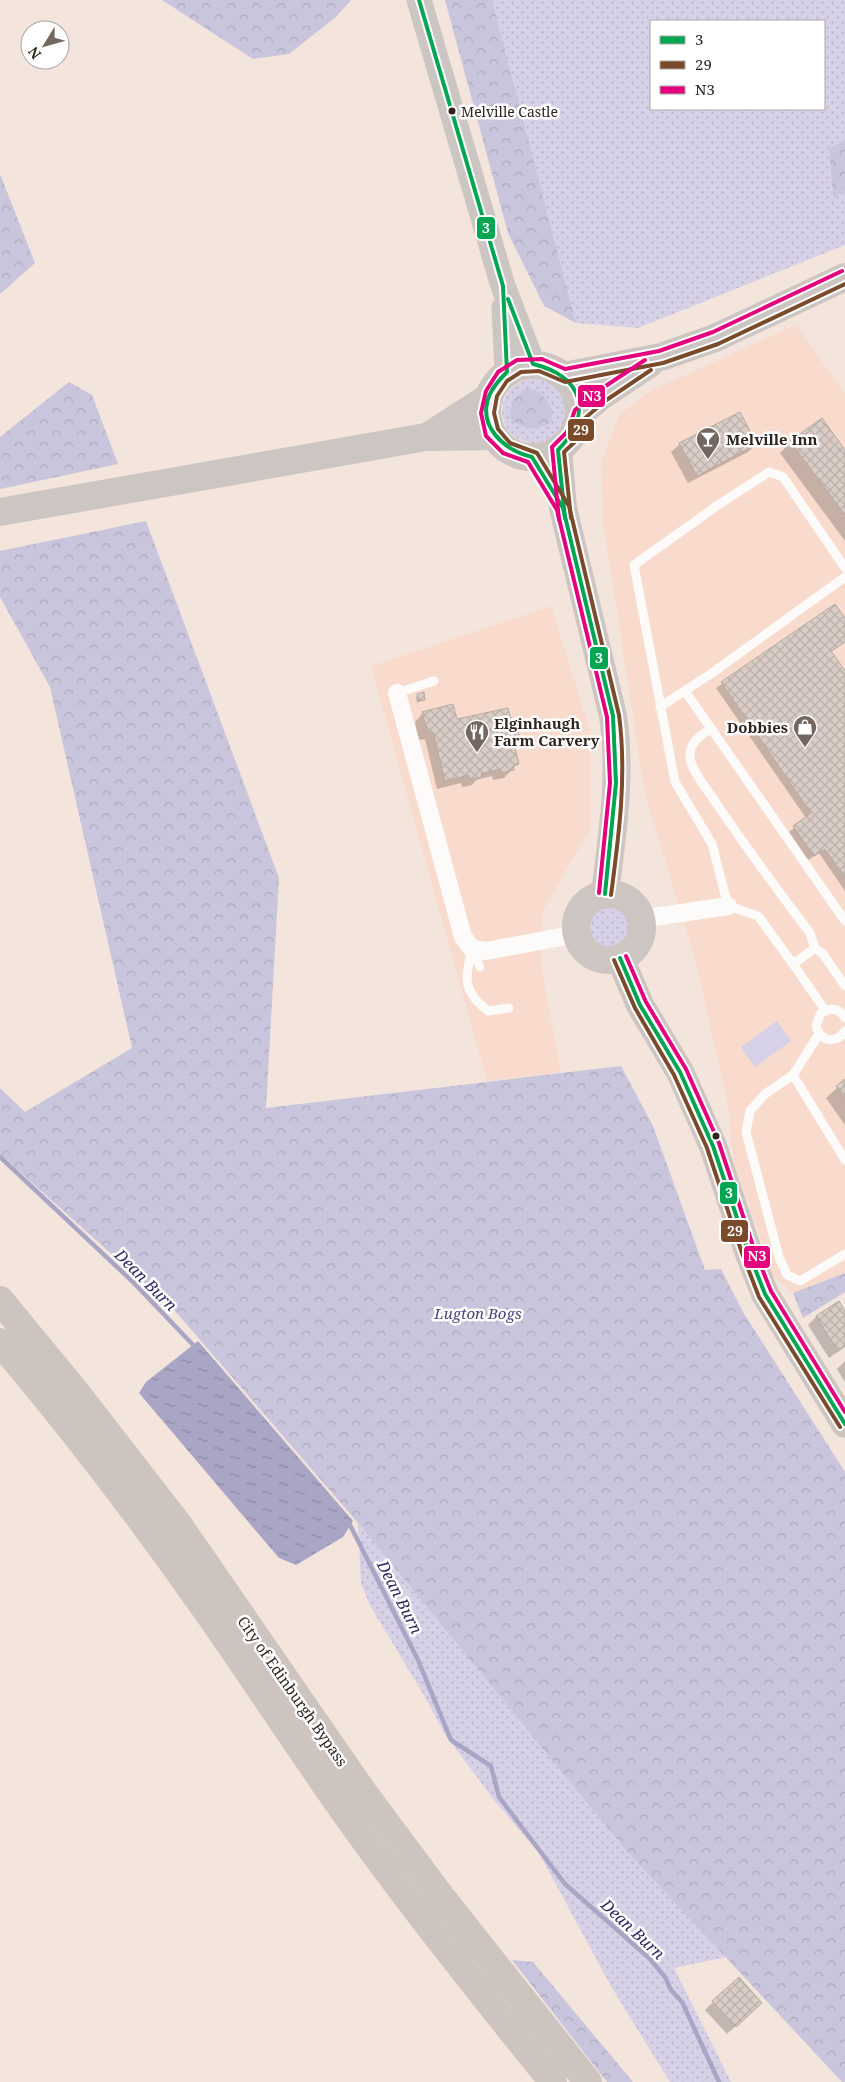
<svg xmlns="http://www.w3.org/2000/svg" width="845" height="2082" font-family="'Noto Serif',serif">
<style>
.built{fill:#f8dbcd}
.grass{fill:url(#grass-dots);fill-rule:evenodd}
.forest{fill:url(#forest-crowns)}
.park{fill:#d6d1e6}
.water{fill:url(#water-ripples)}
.shadow{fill:#0003}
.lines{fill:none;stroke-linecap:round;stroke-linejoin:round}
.stream{stroke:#a9a6c5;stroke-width:4.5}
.building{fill:url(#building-cross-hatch);stroke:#b6aaa3}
.lane{stroke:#fdfbfa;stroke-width:9}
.street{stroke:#fdfbfa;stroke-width:18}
.secondary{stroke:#ccc6c3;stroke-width:25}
.primary{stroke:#cdc5c1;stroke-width:28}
.highway{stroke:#cec4bf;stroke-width:28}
.bus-1-casing{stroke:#fff;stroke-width:8}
.bus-2-casing{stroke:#fff;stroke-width:8}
.bus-3-casing{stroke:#fff;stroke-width:8}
.bus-1{stroke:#00a651;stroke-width:4}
.bus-2{stroke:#7a4b2a;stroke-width:4}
.bus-3{stroke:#e5007d;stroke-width:4}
.bus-dot{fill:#2f231d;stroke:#fff;stroke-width:2}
.labels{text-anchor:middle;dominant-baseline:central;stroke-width:5;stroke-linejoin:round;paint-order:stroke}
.bus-label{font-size:14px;fill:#2f231d;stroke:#fff;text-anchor:start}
.poi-label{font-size:15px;font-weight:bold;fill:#2f231d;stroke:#fff;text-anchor:start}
.park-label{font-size:15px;font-style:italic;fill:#43427f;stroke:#fff}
.street-label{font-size:15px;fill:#2f231d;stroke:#fff}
.water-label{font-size:16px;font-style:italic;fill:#2c2964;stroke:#fff}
.line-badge{stroke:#fff;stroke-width:2}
.badge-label{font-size:14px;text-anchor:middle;font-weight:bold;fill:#fff}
</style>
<defs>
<pattern id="grass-dots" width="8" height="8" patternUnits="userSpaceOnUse" patternTransform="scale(1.25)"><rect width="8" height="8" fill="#d6d1e6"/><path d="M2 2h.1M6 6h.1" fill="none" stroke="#b8b3c5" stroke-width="1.8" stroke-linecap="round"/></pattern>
<pattern id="forest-crowns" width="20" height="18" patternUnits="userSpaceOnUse" patternTransform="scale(1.25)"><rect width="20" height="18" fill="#c9c5dc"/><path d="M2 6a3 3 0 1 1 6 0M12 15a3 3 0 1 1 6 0" fill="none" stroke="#ada9bc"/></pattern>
<pattern id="water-ripples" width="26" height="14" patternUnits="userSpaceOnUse" patternTransform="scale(1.25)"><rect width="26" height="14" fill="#a9a6c5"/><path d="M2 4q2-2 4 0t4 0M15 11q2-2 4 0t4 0" fill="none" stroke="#8a879f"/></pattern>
<pattern id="building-cross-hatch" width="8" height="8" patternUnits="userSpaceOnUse" patternTransform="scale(1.25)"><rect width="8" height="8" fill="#d9cdc6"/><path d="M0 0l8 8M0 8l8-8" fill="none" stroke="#bbb0aa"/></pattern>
</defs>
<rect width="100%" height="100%" fill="#f3e4dc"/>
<g class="built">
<polygon points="796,325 845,394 845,1273 793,1293 774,1277 734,1163 728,1105 696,962 645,794 604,529 601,463 619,415 650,391"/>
<polygon points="551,606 590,731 590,829 542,912 541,966 561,1072 487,1081 371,666"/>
</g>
<g class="grass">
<path d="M 492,0 L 845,0 L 845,139 L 829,149 L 833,197 L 845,191 L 845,245 L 638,328 L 576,323 ZM 651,21 L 824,21 L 824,109 L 651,109 Z"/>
<circle cx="534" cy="411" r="32"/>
<circle cx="609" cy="927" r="23"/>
<polygon points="358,1523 623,1847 726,1957 674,1968 731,2082 670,2082 612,1988 539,1853 494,1800 444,1733 425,1697 371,1607 361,1584"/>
</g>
<g class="forest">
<polygon points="162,0 351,0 336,17 289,54 253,59"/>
<polygon points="445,0 492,0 576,323 544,306 508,233"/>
<polygon points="845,139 845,191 833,198 829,149"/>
<polygon points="0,174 35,263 0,294"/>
<polygon points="69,382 92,395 118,464 0,489 0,437"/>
<path d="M 525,389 L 536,390 C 547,400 555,407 551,422 C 536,432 524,430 511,419 C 510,403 513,399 525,389 Z"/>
<polygon points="146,521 279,878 266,1108 621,1066 653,1126 705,1270 721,1269 743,1312 845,1472 845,2082 842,2082 623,1847 358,1523 176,1312 0,1154 0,1088 25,1112 132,1048 50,687 0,597 0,551"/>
<polygon points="845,1273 845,1292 803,1318 793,1293"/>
<polygon points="512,1960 533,1962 633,2082 607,2082"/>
</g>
<polygon class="park" points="777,1021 791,1041 755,1067 741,1047"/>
<polygon class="water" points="198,1341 353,1521 343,1537 296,1565 279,1558 139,1393 146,1382"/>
<g class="shadow">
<polygon points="739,414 756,444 748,452 688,483 671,452 680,444"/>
<polygon points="791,442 845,452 845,541 780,453"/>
<polygon points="835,605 845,620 845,642 831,652 845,673 845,891 819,853 808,860 789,832 806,818 716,688"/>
<polygon points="418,695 424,699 417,703 416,697"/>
<polygon points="423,713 513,733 519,739 513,745 517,764 504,778 493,780 492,776 476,780 472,785 462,787 461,783 437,789 425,739 419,740 415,722"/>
<polygon points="845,1081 845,1125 826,1098"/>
<polygon points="839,1303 845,1313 845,1347 829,1358 808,1325 816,1317"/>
<polygon points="845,1361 845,1382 837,1369"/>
<polygon points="713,2002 752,2011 727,2034 705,2010"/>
</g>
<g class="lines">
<g class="stream">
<polyline points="0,1157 133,1282 196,1348"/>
<polyline points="348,1521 418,1660 451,1740 491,1766 499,1797 565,1884 649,1958 665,1977 671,1990 682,2002 719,2082"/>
</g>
</g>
<g class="building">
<polygon points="740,412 757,444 697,476 679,443"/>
<polygon points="822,418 845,450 845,515 790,441"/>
<polygon points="835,604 845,618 845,642 831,651 845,671 845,878 825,849 814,856 793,826 811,813 721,682"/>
<polygon points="424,692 425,700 419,701 417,694"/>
<polygon points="453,704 457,719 508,708 514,731 518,730 520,739 513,741 519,764 513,766 514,770 501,773 500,769 481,774 482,777 470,779 469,775 445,781 433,732 428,733 422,712"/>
<polygon points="845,1079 845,1099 836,1086"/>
<polygon points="839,1301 845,1311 845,1346 837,1350 816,1316"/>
<polygon points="739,1977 762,2003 736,2027 712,2001"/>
</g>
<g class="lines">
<g class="lane">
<polyline points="685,691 845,921"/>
<polyline points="397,693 434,681"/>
<polyline points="660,707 712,673 845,577"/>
<path d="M 711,728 C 701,736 689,742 690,757 C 690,769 709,792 716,803 C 746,847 778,891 810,933 L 815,948 L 793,964 L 758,916 L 728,906 L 712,844 L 675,782 L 634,565 L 718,505 L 769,472 L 783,477 L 845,568"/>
<polyline points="815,948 823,954 845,986"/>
<path d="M 472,949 C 465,979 462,991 488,1011 L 509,1008"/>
<polyline points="472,949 480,967"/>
<polyline points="793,964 825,1010"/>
<path d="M 845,1018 C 839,1008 830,1007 821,1013 L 816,1025 C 819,1041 836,1045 845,1031"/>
<polyline points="819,1034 793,1075 765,1094 750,1111 746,1132 779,1257 787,1275 800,1281 845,1254"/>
<polyline points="793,1075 845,1160"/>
</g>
<g class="street">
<polyline points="397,693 463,937 472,949 486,951 577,934"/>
<polyline points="641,919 728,906"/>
</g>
<g class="secondary">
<polyline points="419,0 503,286 533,364"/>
<polyline points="504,308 507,372"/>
</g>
<g class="primary">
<circle cx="533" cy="411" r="46"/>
<polyline points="564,376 661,357 715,338 845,277"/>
<polyline points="579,415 601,396 649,364"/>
<polyline points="427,437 489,397"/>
<path d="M 558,450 L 563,508 L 613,716 C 622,776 612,835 605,894"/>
<polyline points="0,512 426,437 494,436"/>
<circle cx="609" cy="927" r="33"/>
<polyline points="620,958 640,1005 680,1072 713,1146 748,1251 765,1294 845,1424"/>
</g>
<g class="highway">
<polyline points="0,1300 79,1396 178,1524 361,1789 442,1898 588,2082"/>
<path d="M 0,1342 C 72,1427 140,1516 204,1607 C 251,1674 296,1743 343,1810 C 409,1903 481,1993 553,2082"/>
</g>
<g class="bus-1-casing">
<g id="bus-1">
<path d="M 419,0 L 503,286 L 507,372 C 500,379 494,385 490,394 C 476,426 504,450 532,457 L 563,508 L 613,716 L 616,783 L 605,894"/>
<path d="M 508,299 L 533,364 C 583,376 594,413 558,450 L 565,518"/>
<polyline points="620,958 640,1005 680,1072 713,1146 748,1251 765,1294 845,1424"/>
</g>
</g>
<g class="bus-2-casing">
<g id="bus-2">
<polyline points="571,518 564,452 579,438 584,419 605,401 651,370"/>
<path d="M 611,895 C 619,835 627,775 619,715 L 569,506 L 537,453 L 510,443 L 498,429 L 494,413 L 497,396 L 507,381 L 521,372 L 539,371 L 565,382 L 663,363 L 718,344 L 845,284"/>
<polyline points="614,960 635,1008 674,1075 707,1148 742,1253 759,1297 840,1427"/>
</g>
</g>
<g class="bus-3-casing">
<g id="bus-3">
<polyline points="559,520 552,447 567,432 575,410 598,391 645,360"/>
<polyline points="599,893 610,783 607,717 557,510 528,462 503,453 486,436 481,413 486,391 498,372 517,360 542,359 565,369 659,351 713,332 842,271"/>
<polyline points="626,956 646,1002 686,1069 719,1143 754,1249 771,1291 845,1412"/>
</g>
</g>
<use href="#bus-1" class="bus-1"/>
<use href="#bus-2" class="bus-2"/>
<use href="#bus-3" class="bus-3"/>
</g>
<defs>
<g id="bar-pin" transform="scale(1.25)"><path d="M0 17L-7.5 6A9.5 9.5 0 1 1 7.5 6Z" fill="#746760" stroke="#fff"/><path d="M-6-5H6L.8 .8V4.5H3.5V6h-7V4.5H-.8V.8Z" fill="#fff"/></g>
<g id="shop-pin" transform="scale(1.25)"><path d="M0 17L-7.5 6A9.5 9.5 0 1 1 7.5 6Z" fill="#746760" stroke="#fff"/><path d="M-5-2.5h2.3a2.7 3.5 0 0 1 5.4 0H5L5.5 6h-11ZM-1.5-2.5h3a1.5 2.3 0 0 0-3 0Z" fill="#fff"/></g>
<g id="restaurant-pin" transform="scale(1.25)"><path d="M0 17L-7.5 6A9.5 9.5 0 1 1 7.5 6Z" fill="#746760" stroke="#fff"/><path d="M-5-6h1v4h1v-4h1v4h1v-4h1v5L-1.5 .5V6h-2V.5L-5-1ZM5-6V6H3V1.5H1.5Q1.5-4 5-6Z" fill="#fff"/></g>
</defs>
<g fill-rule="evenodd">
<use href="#bar-pin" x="708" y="439"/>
<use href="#shop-pin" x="805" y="727"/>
<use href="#restaurant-pin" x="477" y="732"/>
</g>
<g class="bus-dot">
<circle cx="452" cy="111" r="4.5"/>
<circle cx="716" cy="1136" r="4.5"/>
</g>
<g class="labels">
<g class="bus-label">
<text x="461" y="111">Melville Castle</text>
</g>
<g class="poi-label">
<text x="726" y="439">Melville Inn</text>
<text x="494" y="723">Elginhaugh<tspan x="494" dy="17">Farm Carvery</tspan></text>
<text x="788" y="727" text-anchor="end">Dobbies</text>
</g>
<g class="park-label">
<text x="478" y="1313">Lugton Bogs</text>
</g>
<g class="street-label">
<text transform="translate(293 1691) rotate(55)">City of Edinburgh Bypass</text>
</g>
<g class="water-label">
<text transform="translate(146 1280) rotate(45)">Dean Burn</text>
<text transform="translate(400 1597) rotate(63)">Dean Burn</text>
<text transform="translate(633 1929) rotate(43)">Dean Burn</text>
</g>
</g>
<g class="line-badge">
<rect x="476" y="216" width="20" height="24" rx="5" fill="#00a651"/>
<rect x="577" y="384" width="29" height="24" rx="5" fill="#e5007d"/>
<rect x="567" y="418" width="28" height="24" rx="5" fill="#7a4b2a"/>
<rect x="589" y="646" width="20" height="24" rx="5" fill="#00a651"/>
<rect x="719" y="1181" width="19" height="24" rx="5" fill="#00a651"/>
<rect x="720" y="1219" width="29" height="24" rx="5" fill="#7a4b2a"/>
<rect x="743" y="1245" width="28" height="24" rx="5" fill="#e5007d"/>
</g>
<g class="badge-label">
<text x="486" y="233">3</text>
<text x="592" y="401">N3</text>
<text x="581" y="435">29</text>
<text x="599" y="663">3</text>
<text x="729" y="1198">3</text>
<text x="735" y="1236">29</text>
<text x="757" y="1261">N3</text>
</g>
<rect x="650" y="20" width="175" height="90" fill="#ffffff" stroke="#aca7a5"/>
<rect x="660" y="36" width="25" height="8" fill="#00a651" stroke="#aca7a5"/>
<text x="695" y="45" font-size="15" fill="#2f231d">3</text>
<rect x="660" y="61" width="25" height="8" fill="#7a4b2a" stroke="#aca7a5"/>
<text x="695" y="70" font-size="15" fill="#2f231d">29</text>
<rect x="660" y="86" width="25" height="8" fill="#e5007d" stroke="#aca7a5"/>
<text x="695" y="95" font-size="15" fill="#2f231d">N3</text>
<g transform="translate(45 45) rotate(233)"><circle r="24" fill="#ffffff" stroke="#aca7a5"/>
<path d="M0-4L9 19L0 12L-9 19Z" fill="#746760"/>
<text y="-8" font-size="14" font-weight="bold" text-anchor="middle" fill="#2f231d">N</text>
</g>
</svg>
